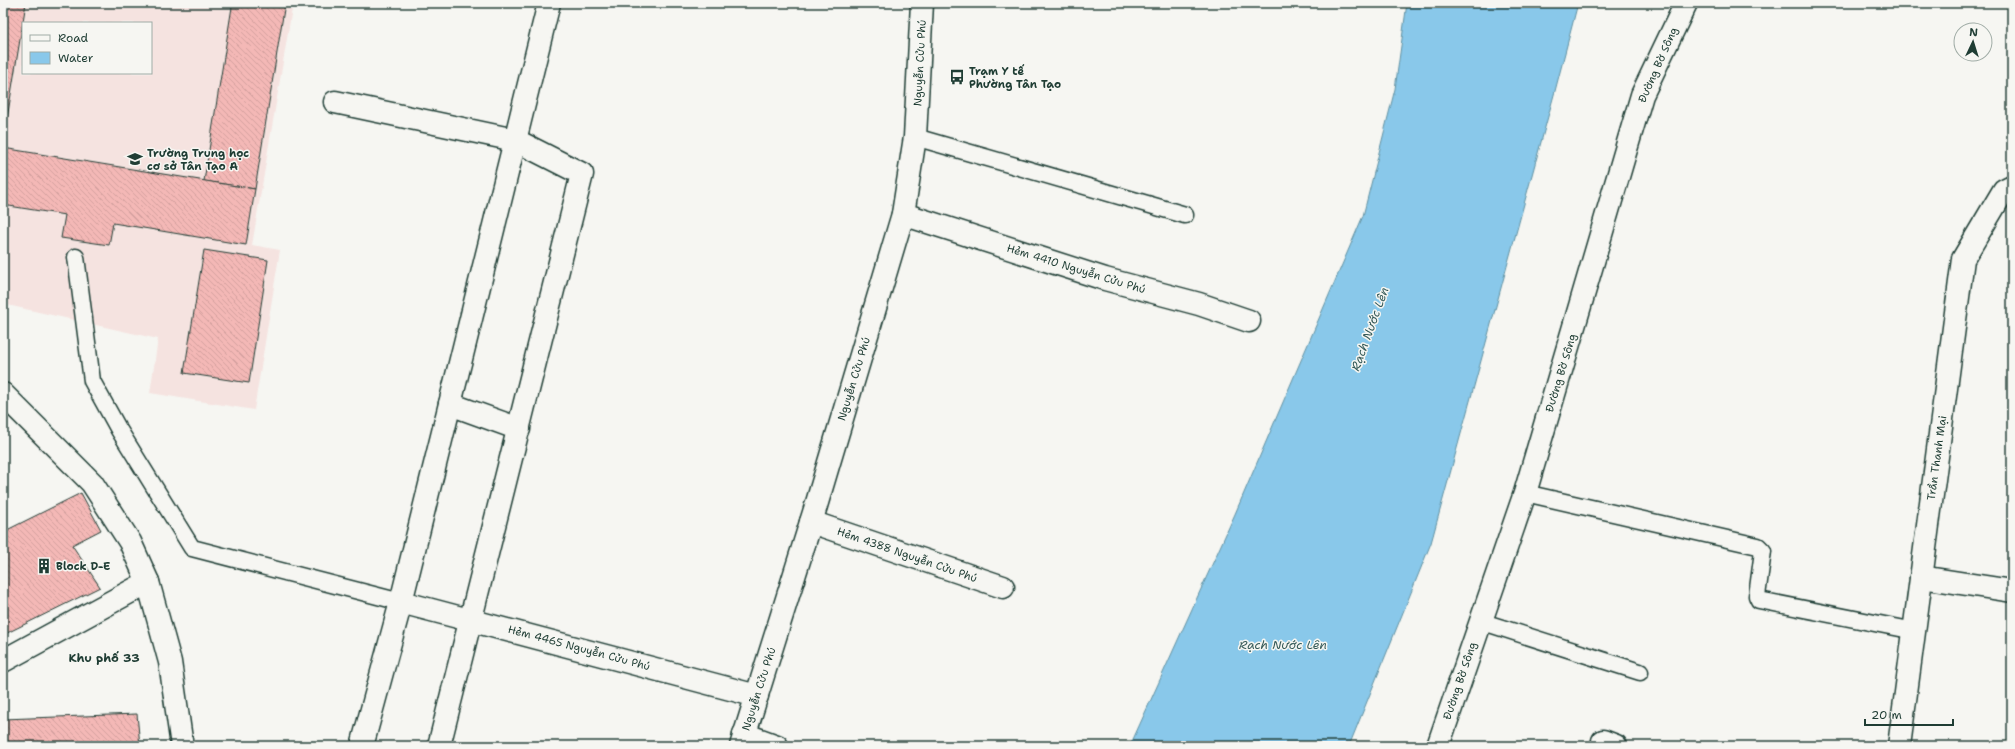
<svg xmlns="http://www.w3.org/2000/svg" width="2015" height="749" font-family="'Shantell Sans',sans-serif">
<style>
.built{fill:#f5e3e0;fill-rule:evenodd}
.water{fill:#89c8ea;stroke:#5f90a1}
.building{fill:url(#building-back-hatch);stroke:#1f3d34}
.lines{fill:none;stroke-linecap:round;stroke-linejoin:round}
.service-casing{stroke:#1f3d34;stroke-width:19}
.minor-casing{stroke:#1f3d34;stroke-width:25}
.secondary-casing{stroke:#1f3d34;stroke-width:25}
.service{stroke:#f6f6f2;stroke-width:16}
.minor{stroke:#f6f6f2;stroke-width:22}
.secondary{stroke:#f6f6f2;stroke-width:22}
.labels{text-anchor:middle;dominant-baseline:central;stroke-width:3;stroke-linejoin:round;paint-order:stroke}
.street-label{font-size:11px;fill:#1f3d34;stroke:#f6f6f2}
.poi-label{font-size:11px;font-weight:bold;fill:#1f3d34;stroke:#f6f6f2;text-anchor:start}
.water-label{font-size:12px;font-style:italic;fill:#345958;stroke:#f6f6f2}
.neighbourhood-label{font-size:12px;font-weight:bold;fill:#1f3d34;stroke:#f6f6f2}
</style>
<defs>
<pattern id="building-back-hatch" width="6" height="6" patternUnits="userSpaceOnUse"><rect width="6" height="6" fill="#f4b8b6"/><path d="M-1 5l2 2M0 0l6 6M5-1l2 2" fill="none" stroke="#d19f9d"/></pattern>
</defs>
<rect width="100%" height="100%" fill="#f6f6f2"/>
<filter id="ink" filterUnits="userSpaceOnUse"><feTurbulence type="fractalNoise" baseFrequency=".025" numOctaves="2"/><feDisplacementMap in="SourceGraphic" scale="8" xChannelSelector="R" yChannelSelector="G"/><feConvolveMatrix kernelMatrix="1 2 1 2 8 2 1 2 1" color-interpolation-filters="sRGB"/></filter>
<g filter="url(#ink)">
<path class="built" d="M 3,3 L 293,3 L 252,245 L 280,250 L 254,410 L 150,393 L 158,339 L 3,304 ZM 23,23 L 151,23 L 151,73 L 23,73 Z"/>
<polygon class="water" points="1407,3 1578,3 1555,91 1431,543 1349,746 1130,746 1235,514 1363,216 1395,89"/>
<g class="building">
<polygon points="3,3 26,3 3,143"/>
<polygon points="206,3 285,3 255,189 204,181 232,7"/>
<polygon points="3,148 255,189 246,245 113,223 109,245 61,238 65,215 3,205"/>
<polygon points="204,250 268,260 249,383 184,373"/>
<polygon points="81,493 101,530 72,545 100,587 3,635 3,532"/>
<polygon points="137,714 140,746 3,746 3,719"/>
</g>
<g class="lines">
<g class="service-casing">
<g id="service">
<polyline points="915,137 1185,215"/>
<polyline points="76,257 92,381 119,430 192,548 401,602"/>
<polyline points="1525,493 1758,546 1763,551 1757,596 1759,600 1915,631"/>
<polyline points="1480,621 1640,672"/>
</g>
</g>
<g class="minor-casing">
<g id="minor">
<polyline points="335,102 515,140 582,174 439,746"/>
<polyline points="903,214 1105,279 1199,304 1249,321"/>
<polyline points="3,394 92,483 130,542 148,582 170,662 182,746"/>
<polyline points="450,404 519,429"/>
<polyline points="811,522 1003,587"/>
<polyline points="1921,577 2012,591"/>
<polyline points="401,602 757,696"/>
<polyline points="3,661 148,582"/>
<polyline points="744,734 777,746"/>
<polyline points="1603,741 1616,746"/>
<polyline points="362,746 401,602 549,3"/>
<polyline points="1438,746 1525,493 1642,95 1686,3"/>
<polyline points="1899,746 1963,259 2004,190 2012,186"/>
</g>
</g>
<g class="secondary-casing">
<polyline id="secondary" points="741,746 816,506 903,214 915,137 922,3"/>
</g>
<use href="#service" class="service"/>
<use href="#minor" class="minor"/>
<use href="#secondary" class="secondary"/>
</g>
</g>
<defs>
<g id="bus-bare" transform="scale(1.2)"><path d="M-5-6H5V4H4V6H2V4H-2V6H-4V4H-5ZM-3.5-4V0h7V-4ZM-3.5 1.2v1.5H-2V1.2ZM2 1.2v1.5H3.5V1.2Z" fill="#1f3d34" stroke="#f6f6f2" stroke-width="2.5" paint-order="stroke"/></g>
<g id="school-bare" transform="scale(1.2)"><path d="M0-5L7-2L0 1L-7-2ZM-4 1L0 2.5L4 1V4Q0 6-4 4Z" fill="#1f3d34" stroke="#f6f6f2" stroke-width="2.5" paint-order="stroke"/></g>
<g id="building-bare" transform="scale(1.2)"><path d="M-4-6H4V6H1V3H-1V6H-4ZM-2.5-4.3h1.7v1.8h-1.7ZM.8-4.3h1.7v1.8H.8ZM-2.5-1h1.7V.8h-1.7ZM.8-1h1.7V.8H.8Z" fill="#1f3d34" stroke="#f6f6f2" stroke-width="2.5" paint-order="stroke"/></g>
</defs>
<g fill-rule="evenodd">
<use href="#bus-bare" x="957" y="77"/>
<use href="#school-bare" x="135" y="159"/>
<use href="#building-bare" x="44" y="566"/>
</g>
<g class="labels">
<g class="street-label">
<text transform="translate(920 63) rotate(-87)">Nguyễn Cửu Phú</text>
<text transform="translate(1658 65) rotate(-66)">Đường Bờ Sông</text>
<text transform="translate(1076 269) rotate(17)">Hẻm 4410 Nguyễn Cửu Phú</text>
<text transform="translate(1561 373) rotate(-73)">Đường Bờ Sông</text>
<text transform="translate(854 379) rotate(-73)">Nguyễn Cửu Phú</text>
<text transform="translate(1937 458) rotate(-82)">Trần Thanh Mại</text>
<text transform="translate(907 555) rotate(19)">Hẻm 4388 Nguyễn Cửu Phú</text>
<text transform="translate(579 648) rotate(15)">Hẻm 4465 Nguyễn Cửu Phú</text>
<text transform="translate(1460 681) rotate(-71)">Đường Bờ Sông</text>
<text transform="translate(759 689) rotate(-72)">Nguyễn Cửu Phú</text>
</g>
<g class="poi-label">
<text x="969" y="71">Trạm Y tế<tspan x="969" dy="13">Phường Tân Tạo</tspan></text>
<text x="147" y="153">Trường Trung học<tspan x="147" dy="13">cơ sở Tân Tạo A</tspan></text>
<text x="56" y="566">Block D-E</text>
</g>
<g class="water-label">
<text transform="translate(1370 329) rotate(-70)">Rạch Nước Lên</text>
<text x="1283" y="645">Rạch Nước Lên</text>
</g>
<g class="neighbourhood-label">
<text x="104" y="658">Khu phố 33</text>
</g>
</g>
<rect width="2015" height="749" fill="none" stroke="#f6f6f2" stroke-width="16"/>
<rect x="8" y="8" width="1999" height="733" fill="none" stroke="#1f3d34" stroke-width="1.5" filter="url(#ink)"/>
<rect x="22" y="22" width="130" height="52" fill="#f6f6f2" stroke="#a0aca6"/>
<rect x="30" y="35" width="20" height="6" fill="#f6f6f2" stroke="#a0aca6"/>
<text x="58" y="42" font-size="12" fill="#1f3d34">Road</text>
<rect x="30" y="52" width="20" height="12" fill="#89c8ea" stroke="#a0aca6"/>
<text x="58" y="62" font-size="12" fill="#1f3d34">Water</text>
<g transform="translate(1973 42) rotate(4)"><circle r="19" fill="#f6f6f2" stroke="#a0aca6"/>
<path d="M0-3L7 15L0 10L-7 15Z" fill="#1f3d34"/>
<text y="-6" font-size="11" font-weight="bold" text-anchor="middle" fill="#1f3d34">N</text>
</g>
<path d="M1865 719v6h88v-6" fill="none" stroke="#1f3d34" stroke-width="2"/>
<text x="1871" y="719" font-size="12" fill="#1f3d34" stroke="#f6f6f2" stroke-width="3" paint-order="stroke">20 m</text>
</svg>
